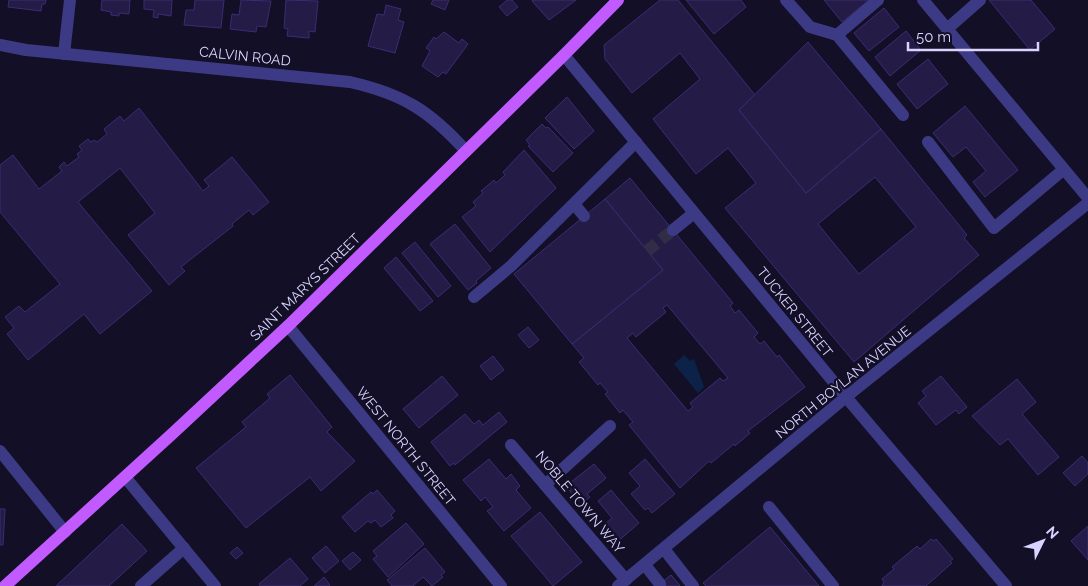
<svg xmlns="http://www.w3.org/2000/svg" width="1088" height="586" font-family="Raleway,sans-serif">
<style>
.water{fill:#0c2248}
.building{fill:#241b47;stroke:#3b2d73;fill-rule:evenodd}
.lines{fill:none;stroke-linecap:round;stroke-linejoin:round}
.minor-tunnel{stroke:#312d47;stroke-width:12;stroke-dasharray:12 6;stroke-linecap:butt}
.minor{stroke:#3d3a85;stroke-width:12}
.major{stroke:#c25bff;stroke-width:12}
.labels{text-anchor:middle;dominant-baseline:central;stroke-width:4.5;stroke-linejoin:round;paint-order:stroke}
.street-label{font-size:14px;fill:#d9d4ff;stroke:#130f26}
</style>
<rect width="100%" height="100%" fill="#130f26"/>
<polygon class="water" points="684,355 690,361 694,359 704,387 698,393 674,364"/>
<g class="building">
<polygon points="9,0 46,0 45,4 42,4 41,11 8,7"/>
<polygon points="102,0 130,0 129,14 119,13 119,16 111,15 111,12 101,10"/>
<polygon points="144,0 172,0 171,16 158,14 158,18 153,17 154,10 144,9"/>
<polygon points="195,0 224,0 221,28 184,25 186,10 194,10"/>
<polygon points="241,0 271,1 266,27 257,26 256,32 230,29 232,14 239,15"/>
<polygon points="286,0 318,1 315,32 309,31 309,38 287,36 288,29 284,28"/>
<polygon points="433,0 449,0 445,10 431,4"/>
<polygon points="507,0 512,0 518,7 507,16 499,7"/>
<polygon points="576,0 549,20 532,1 533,0"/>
<path d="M 660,0 L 678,0 L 755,95 L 739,110 L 806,193 L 881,129 L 967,235 L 964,238 L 979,255 L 854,362 L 725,208 L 756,183 L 728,148 L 696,174 L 653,119 L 700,79 L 680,53 L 632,93 L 605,59 L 604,45 ZM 875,177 L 916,227 L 859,274 L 818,224 Z"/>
<polygon points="686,0 741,0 746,7 714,34"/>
<polygon points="824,0 869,0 842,22"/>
<polygon points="989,0 1031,0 1055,29 1030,50"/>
<polygon points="386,5 401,9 398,20 404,22 395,53 368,46 377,14 384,15"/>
<polygon points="884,8 899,27 869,51 854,33"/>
<polygon points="906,31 921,50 890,76 875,57"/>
<polygon points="444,32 459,43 462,39 468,44 446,74 443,72 438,77 422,66 430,51 426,48 434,37 436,39"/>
<polygon points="808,42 881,129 806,193 739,110"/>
<polygon points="928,59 948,84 917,109 897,84"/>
<polygon points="567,97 594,131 574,149 545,118"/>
<polygon points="965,106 1018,170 985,197 973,182 986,171 966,147 953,157 933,133"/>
<polygon points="139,108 203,191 209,186 204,180 232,157 269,202 253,215 249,210 232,224 233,226 181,267 185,271 169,285 128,235 155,213 120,168 78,202 152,291 100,334 84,314 28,360 7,334 14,328 5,317 19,306 25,312 60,284 0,212 0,165 13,155 39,189 62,171 59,167 64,162 67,166 79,157 77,154 82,150 79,146 88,139 91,142 94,140 97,142 107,134 104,129 120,116 124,121"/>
<polygon points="542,124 546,128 548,127 573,153 553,172 528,146 530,145 526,140"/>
<polygon points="524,150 556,188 490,252 462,217 476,206 473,202 483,193 481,191 494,180 496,183 505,175 503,172"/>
<path d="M 630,178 L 733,303 L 730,306 L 735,313 L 739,310 L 758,333 L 754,337 L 760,344 L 764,341 L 777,357 L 779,355 L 805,387 L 748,431 L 750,433 L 735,446 L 734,444 L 711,463 L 709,461 L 680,488 L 629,425 L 633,422 L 623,410 L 620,413 L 605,394 L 608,392 L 600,383 L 598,385 L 579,362 L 584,358 L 572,344 L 663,270 L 605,199 ZM 667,305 L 728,378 L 723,381 L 720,378 L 690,403 L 693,407 L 688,411 L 627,338 L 633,333 L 636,337 L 666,312 L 663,308 Z"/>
<polygon points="605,199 663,270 572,344 514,274"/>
<polygon points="455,224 491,268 476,281 477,283 468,290 430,244"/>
<polygon points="415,242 451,286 438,297 402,253"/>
<polygon points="396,257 433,301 420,311 384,268"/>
<polygon points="528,327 539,340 529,348 518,335"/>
<polygon points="493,356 504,370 491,380 480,366"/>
<polygon points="290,375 332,427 327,432 355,461 321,491 310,477 246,528 196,468 246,427 242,422 270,398 267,394"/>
<polygon points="442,376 458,395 419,428 403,409"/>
<polygon points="941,376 967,407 959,414 956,410 936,425 918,403 926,396 922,391"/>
<polygon points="1017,379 1036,402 1022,414 1059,457 1038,475 1008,439 1000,445 972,416"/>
<polygon points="499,412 507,422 455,465 454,463 450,466 431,442 465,414 474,424 479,420 483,425"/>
<polygon points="1082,456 1088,463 1088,474 1075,486 1063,473"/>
<polygon points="489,459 506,479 511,474 520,486 516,490 531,508 504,531 487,511 493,507 485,497 481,501 463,480"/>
<polygon points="645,459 675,494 652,513 648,508 645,510 631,494 640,486 629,473"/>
<polygon points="594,464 606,478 587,494 590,497 584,502 581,499 578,501 566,486"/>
<polygon points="377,490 395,511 391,515 393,518 381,527 375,520 371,523 368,521 355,532 342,517 371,492 373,494"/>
<polygon points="611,490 639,523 616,543 602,527 612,518 598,501"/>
<polygon points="0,509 5,509 3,545 0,545"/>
<polygon points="540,512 582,562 553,586 511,536"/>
<polygon points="406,523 424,544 388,577 373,559 377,556 373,551"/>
<polygon points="122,524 147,551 109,586 56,586"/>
<polygon points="1088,526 1088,560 1071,541"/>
<polygon points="770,527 819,586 706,586 703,583"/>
<polygon points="931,539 934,541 936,539 953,559 950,561 952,563 926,586 882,586 884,582 882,579 894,569 892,567 917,546 920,549"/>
<polygon points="326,546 339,561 325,573 312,558"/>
<polygon points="237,547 243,553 236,559 230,553"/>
<polygon points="425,548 445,572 441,575 443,577 432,586 423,577 413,586 392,586 387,580"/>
<polygon points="353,552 361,560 350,570 342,561"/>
<polygon points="290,558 308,579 300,586 260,586 259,584"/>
<polygon points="671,575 680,586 657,586 660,584"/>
<polygon points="671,575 680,586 657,586 660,584"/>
<polygon points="324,577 330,585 329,586 314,586"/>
</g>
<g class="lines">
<polyline class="minor-tunnel" points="647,251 673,230"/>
<g class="minor">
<polyline points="786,0 810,27 837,35 903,115"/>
<polyline points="923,0 1088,198"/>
<polyline points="947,29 980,0"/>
<polyline points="837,35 878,0"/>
<path d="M 0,45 L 26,50 L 350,82 C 403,94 430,111 466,151"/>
<polyline points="64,54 70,0"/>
<polyline points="564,55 846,397 1006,586"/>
<polyline points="928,142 994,228 1063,170"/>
<polyline points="574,204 584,216"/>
<polyline points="673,230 694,213"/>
<polyline points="474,297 511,266 636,142"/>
<polyline points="288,326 501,586"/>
<polyline points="511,445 626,580"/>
<polyline points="0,451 65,532"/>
<polyline points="125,477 215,586"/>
<polyline points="545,485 610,426"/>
<polyline points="769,507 833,586"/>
<polyline points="664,549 693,586"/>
<polyline points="645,565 660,584"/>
<polyline points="141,586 184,548"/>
<polyline points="618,586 846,397 1088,203"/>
</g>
<polyline class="major" points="5,586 172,434 288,326 564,55 618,0"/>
</g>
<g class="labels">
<g class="street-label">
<text transform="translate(245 56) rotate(6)">CALVIN ROAD</text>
<text transform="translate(305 287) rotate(-44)">SAINT MARYS STREET</text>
<text transform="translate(795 312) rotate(51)">TUCKER STREET</text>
<text transform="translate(843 382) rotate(-39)">NORTH BOYLAN AVENUE</text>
<text transform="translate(406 446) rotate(51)">WEST NORTH STREET</text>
<text transform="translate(580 502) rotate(50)">NOBLE TOWN WAY</text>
</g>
</g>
<g transform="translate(1043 541) rotate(48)" stroke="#130f26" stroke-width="4" paint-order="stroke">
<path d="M0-4L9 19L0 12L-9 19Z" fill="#d9d4ff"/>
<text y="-8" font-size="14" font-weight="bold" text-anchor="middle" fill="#d9d4ff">N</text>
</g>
<path d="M908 42v8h130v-8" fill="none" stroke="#d9d4ff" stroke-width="2.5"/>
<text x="916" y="42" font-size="15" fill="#d9d4ff" stroke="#130f26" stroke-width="4" paint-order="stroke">50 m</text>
</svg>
